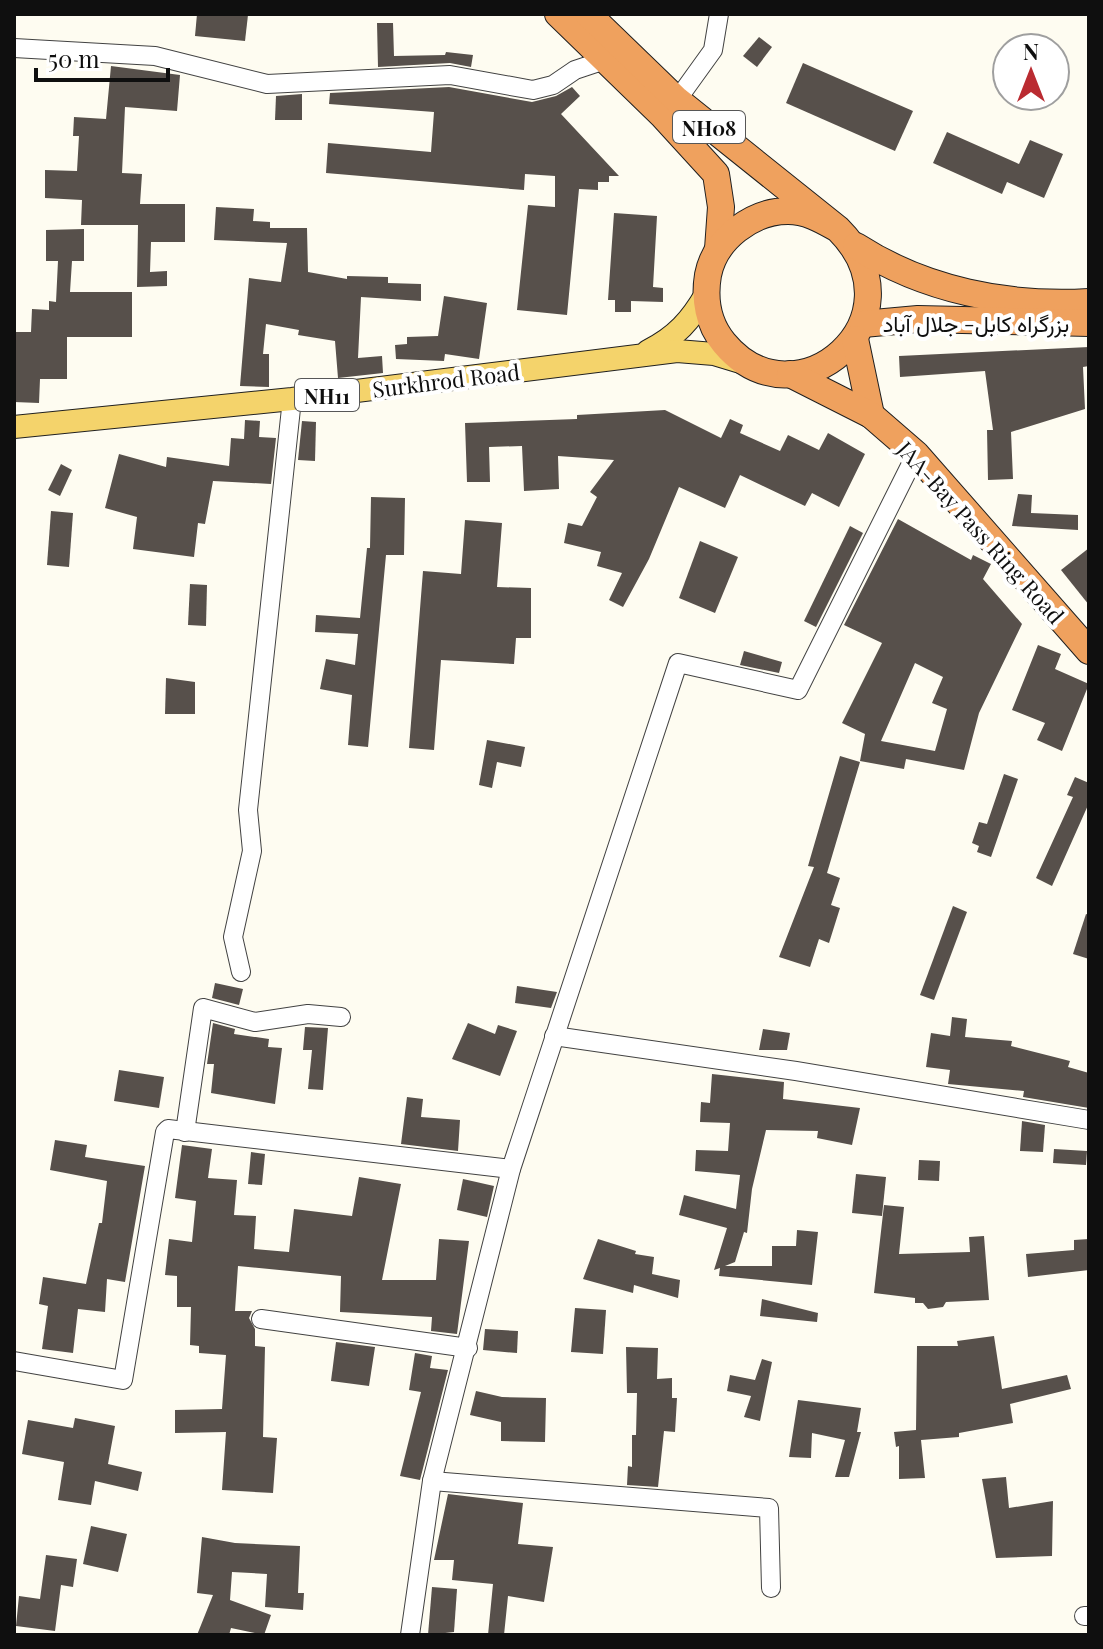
<svg xmlns="http://www.w3.org/2000/svg" width="1103" height="1649" font-family="'Playfair Display',Vazirmatn,serif">
<style>
.building{fill:#57504b;fill-rule:evenodd}
.lines{fill:none;stroke-linecap:round;stroke-linejoin:round}
.minor-casing{stroke:#424242;stroke-width:20}
.major-casing{stroke:#202020;stroke-width:24}
.highway-casing{stroke:#202020;stroke-width:28}
.minor{stroke:#fff;stroke-width:18}
.major{stroke:#f4d36b;stroke-width:22}
.highway{stroke:#efa15e;stroke-width:26}
.labels{text-anchor:middle;dominant-baseline:central;stroke-width:8;stroke-linejoin:round;paint-order:stroke}
.shield{fill:#fff;stroke:#575757;stroke-width:2}
.shield-label{font-size:20px;font-weight:bold;fill:#0f0f0f}
.street-label{font-size:22px;fill:#0f0f0f;stroke:#fff}
</style>
<rect width="100%" height="100%" fill="#fefcf1"/>
<g class="building">
<polygon points="197,14 248,15 245,41 195,36"/>
<polygon points="377,23 393,23 394,56 445,55 446,52 473,55 471,67 450,63 378,67"/>
<polygon points="759,37 772,47 757,67 743,56"/>
<polygon points="803,63 913,111 895,151 786,103"/>
<polygon points="111,66 180,75 177,111 125,107 122,173 142,174 140,204 185,204 185,242 151,242 150,272 167,271 167,286 137,287 138,225 81,225 82,200 45,198 45,170 77,171 79,136 73,136 74,117 106,119"/>
<polygon points="449,87 532,102 556,96 572,87 580,96 561,114 619,176 609,176 609,182 598,182 598,190 579,189 567,315 517,310 528,205 555,207 555,176 525,174 524,190 326,173 328,143 431,152 434,112 329,104 330,93"/>
<polygon points="302,94 302,120 275,120 276,96"/>
<polygon points="947,132 1019,164 1030,140 1063,154 1044,198 1007,182 1002,194 933,163"/>
<polygon points="216,207 254,209 253,221 270,222 270,228 307,228 308,272 347,279 347,276 388,277 388,283 421,284 421,301 361,297 358,358 382,356 383,373 338,378 335,341 298,335 299,330 266,324 263,354 269,354 269,387 240,386 249,278 281,282 287,243 214,240"/>
<polygon points="614,213 657,216 653,287 663,288 663,302 631,301 631,312 615,312 615,300 608,300"/>
<polygon points="84,229 84,261 72,261 70,292 132,292 132,337 67,337 67,379 40,379 39,403 14,402 14,332 31,332 32,309 49,310 49,301 56,302 58,261 46,261 46,230"/>
<polygon points="444,296 487,303 479,359 445,354 444,361 396,359 395,345 407,344 407,337 438,336"/>
<polygon points="1089,347 1089,366 1083,367 1085,409 1011,432 1013,479 988,480 987,430 993,430 985,371 900,377 899,356"/>
<polygon points="665,410 721,438 730,419 743,425 740,433 780,451 788,435 819,450 828,433 865,454 839,507 812,493 805,506 740,475 725,508 679,487 649,559 623,607 609,600 622,573 597,566 601,552 564,543 568,523 582,526 597,497 590,492 614,460 558,456 559,489 524,491 522,446 489,447 490,482 467,482 465,423 577,419 577,415"/>
<polygon points="245,420 260,421 259,437 276,438 271,484 213,481 205,524 198,523 194,557 133,549 137,517 105,508 119,454 166,467 167,457 229,466 231,438 244,439"/>
<polygon points="302,421 316,422 315,461 298,460"/>
<polygon points="61,464 72,470 60,496 48,490"/>
<polygon points="1018,494 1032,495 1031,513 1078,515 1078,530 1012,526"/>
<polygon points="371,497 405,498 404,555 386,555 368,747 348,745 352,695 320,689 326,659 355,665 358,634 315,632 316,615 360,618 367,548 370,548"/>
<polygon points="51,511 73,513 69,567 47,565"/>
<path d="M 898,519 L 971,560 L 973,555 L 991,564 L 983,579 L 1022,624 L 979,713 L 964,770 L 906,759 L 904,769 L 860,761 L 865,734 L 842,723 L 882,643 L 844,625 ZM 915,663 L 943,677 L 932,703 L 947,709 L 935,751 L 881,741 Z"/>
<polygon points="465,520 502,523 497,587 531,588 531,638 516,638 514,664 441,660 434,750 409,748 423,571 461,574"/>
<polygon points="850,526 863,533 816,627 804,621"/>
<polygon points="700,541 738,557 715,613 679,598"/>
<polygon points="1089,548 1089,605 1061,570"/>
<polygon points="190,584 207,585 206,626 188,625"/>
<polygon points="1038,645 1061,654 1055,669 1089,684 1062,751 1037,740 1045,723 1012,710"/>
<polygon points="744,651 782,662 779,673 740,665"/>
<polygon points="166,678 195,682 195,714 165,714"/>
<polygon points="487,740 525,747 521,767 497,762 492,788 479,785"/>
<polygon points="840,756 860,762 827,873 840,878 831,905 840,908 829,943 819,939 810,967 779,957 814,867 808,866"/>
<polygon points="1004,774 1018,779 991,857 977,852 979,846 972,843 979,822 987,824"/>
<polygon points="1075,777 1089,783 1089,803 1052,886 1036,878 1073,797 1067,795"/>
<polygon points="953,906 967,912 934,1000 920,995"/>
<polygon points="1086,914 1089,915 1089,959 1073,954"/>
<polygon points="215,983 243,989 239,1005 212,998"/>
<polygon points="517,986 557,992 551,1008 515,1003"/>
<polygon points="952,1017 967,1019 965,1037 1012,1041 1011,1046 1070,1061 1068,1067 1089,1073 1089,1108 1023,1097 1024,1091 948,1084 950,1070 926,1067 931,1033 950,1036"/>
<polygon points="213,1023 235,1029 234,1034 269,1039 268,1047 282,1048 275,1104 211,1093 214,1064 207,1064"/>
<polygon points="468,1023 495,1034 498,1025 517,1031 500,1076 452,1059"/>
<polygon points="305,1027 328,1028 323,1090 308,1089 312,1050 303,1050"/>
<polygon points="763,1029 790,1033 787,1050 759,1050"/>
<polygon points="119,1070 164,1077 159,1108 114,1101"/>
<polygon points="712,1074 784,1082 783,1099 860,1108 852,1145 817,1138 818,1131 766,1130 752,1189 747,1233 744,1232 735,1262 725,1266 772,1266 772,1246 796,1246 797,1230 818,1232 812,1285 719,1276 720,1268 714,1270 727,1228 679,1215 684,1195 736,1209 740,1175 695,1171 696,1150 728,1151 730,1123 700,1122 701,1102 710,1103"/>
<polygon points="407,1097 423,1099 421,1117 460,1120 458,1151 401,1144"/>
<polygon points="1022,1121 1045,1125 1043,1152 1020,1151"/>
<polygon points="55,1140 87,1145 85,1157 145,1166 125,1282 107,1279 105,1312 78,1309 73,1353 42,1349 48,1306 39,1304 43,1277 86,1284 99,1223 102,1223 107,1181 50,1170"/>
<polygon points="182,1145 212,1149 208,1178 237,1180 234,1215 256,1216 254,1249 289,1252 294,1209 352,1216 359,1177 401,1184 382,1280 436,1280 439,1239 469,1241 457,1334 431,1331 432,1317 340,1312 341,1276 238,1266 235,1311 252,1311 249,1318 255,1329 255,1346 265,1347 263,1437 277,1438 273,1493 222,1490 226,1432 175,1433 175,1410 222,1409 226,1355 199,1353 199,1346 190,1345 191,1307 177,1307 177,1276 165,1275 169,1239 192,1242 196,1201 175,1198"/>
<polygon points="1054,1149 1087,1151 1086,1165 1053,1163"/>
<polygon points="251,1152 265,1154 262,1185 248,1184"/>
<polygon points="919,1160 940,1161 939,1181 918,1180"/>
<polygon points="856,1174 886,1177 882,1216 852,1213"/>
<polygon points="463,1179 494,1186 487,1217 457,1210"/>
<polygon points="884,1205 904,1207 899,1254 970,1252 969,1237 984,1236 989,1300 946,1302 943,1307 928,1309 923,1303 915,1303 915,1298 874,1293"/>
<polygon points="598,1239 636,1251 635,1254 654,1257 652,1274 680,1280 678,1298 634,1285 633,1293 583,1279"/>
<polygon points="1089,1239 1089,1270 1028,1277 1026,1254 1074,1250 1074,1240"/>
<polygon points="762,1299 818,1313 817,1322 760,1316"/>
<polygon points="575,1308 606,1310 603,1354 571,1352"/>
<polygon points="485,1329 518,1331 517,1353 483,1350"/>
<polygon points="994,1336 1002,1389 1067,1375 1071,1389 1010,1404 1013,1423 959,1433 959,1437 921,1440 925,1478 899,1479 899,1446 896,1447 894,1432 916,1430 917,1346 958,1346 957,1341"/>
<polygon points="336,1342 375,1347 369,1386 331,1381"/>
<polygon points="626,1347 658,1348 657,1379 672,1378 672,1398 677,1398 675,1432 664,1431 658,1487 627,1485 628,1466 632,1467 632,1435 636,1435 637,1393 627,1393"/>
<polygon points="415,1353 432,1356 430,1368 448,1370 420,1480 400,1476 421,1392 409,1390"/>
<polygon points="762,1359 772,1362 760,1421 744,1417 751,1396 727,1391 730,1375 755,1380"/>
<polygon points="476,1391 502,1397 546,1398 545,1442 501,1441 501,1422 470,1415"/>
<polygon points="798,1400 861,1408 857,1432 861,1432 849,1477 835,1477 845,1440 812,1433 811,1458 789,1457"/>
<polygon points="75,1418 115,1426 108,1464 142,1472 138,1491 95,1481 91,1505 58,1500 64,1462 22,1454 28,1420 73,1428"/>
<polygon points="1006,1477 1009,1508 1053,1501 1052,1556 996,1558 982,1479"/>
<polygon points="448,1494 523,1503 518,1544 553,1547 544,1602 508,1596 504,1635 488,1635 493,1584 452,1580 454,1560 434,1560"/>
<polygon points="91,1526 127,1534 118,1572 83,1564"/>
<polygon points="202,1537 235,1543 300,1546 298,1593 304,1593 303,1610 265,1607 267,1574 232,1572 230,1600 271,1615 264,1635 231,1628 229,1635 197,1635 213,1595 197,1593"/>
<polygon points="46,1555 77,1559 73,1587 61,1585 55,1631 16,1626 19,1596 40,1599"/>
<polygon points="432,1587 457,1589 454,1632 428,1635"/>
</g>
<g class="lines">
<g class="minor-casing">
<g id="minor">
<polyline points="14,48 155,56 267,84 450,75 533,90 553,85 575,70 605,60"/>
<polyline points="677,100 713,50 719,14"/>
<polyline points="241,972 233,937 252,851 248,810 292,399"/>
<polyline points="554,1036 796,1071 1089,1120"/>
<polyline points="185,1132 203,1008 255,1022 308,1014 341,1017"/>
<polyline points="261,1319 468,1348"/>
<polyline points="14,1361 123,1380 165,1132 168,1129 511,1169"/>
<polyline points="432,1481 769,1508 771,1588"/>
<polyline points="1084,1616 1089,1616"/>
<polyline points="410,1635 432,1481 511,1169 678,663 798,690 916,454"/>
</g>
</g>
<g class="major-casing">
<g id="major">
<path d="M 648,351 C 676,337 691,320 706,294"/>
<polyline points="14,427 292,399 677,351 714,354 747,364"/>
</g>
</g>
<g class="highway-casing">
<g id="highway">
<polyline points="558,14 663,116 716,174 721,207 718,249"/>
<path d="M 588,14 L 677,100 L 838,229 C 927,318 796,430 724,343 C 708,324 704,299 708,275 C 715,239 752,211 788,211 C 807,211 822,220 838,229"/>
<path d="M 856,246 C 924,290 1008,307 1089,302"/>
<polyline points="863,324 918,319 1089,323"/>
<polyline points="855,339 871,415"/>
<polyline points="790,374 871,415 916,454 1089,651"/>
</g>
</g>
<use href="#minor" class="minor"/>
<use href="#major" class="major"/>
<use href="#highway" class="highway"/>
</g>
<g class="labels">
<g class="shield">
<rect x="673" y="111" width="72" height="32" rx="6"/>
<rect x="295" y="379" width="64" height="32" rx="6"/>
</g>
<g class="shield-label">
<text x="709" y="127">NH08</text>
<text x="327" y="395">NH11</text>
</g>
<g class="street-label">
<text x="976" y="323">بزرگراه کابل- جلال آباد</text>
<text transform="translate(446 380) rotate(-7)">Surkhrod Road</text>
<text transform="translate(981 532) rotate(48)">JAA-Bay Pass Ring Road</text>
</g>
</g>
<rect width="1103" height="1649" fill="none" stroke="#0f0f0f" stroke-width="32"/>
<g transform="translate(1031 72)"><circle r="38" fill="#ffffff" stroke="#9f9f9f" stroke-width="2"/>
<path d="M0-6L14 30L0 20L-14 30Z" fill="#ba2b31"/>
<text y="-12" font-size="22" font-weight="bold" text-anchor="middle" fill="#0f0f0f">N</text>
</g>
<path d="M36 68v12h132v-12" fill="none" stroke="#0f0f0f" stroke-width="4"/>
<text x="48" y="68" font-size="24" fill="#0f0f0f" stroke="#ffffff" stroke-width="6" paint-order="stroke">50 m</text>
</svg>
